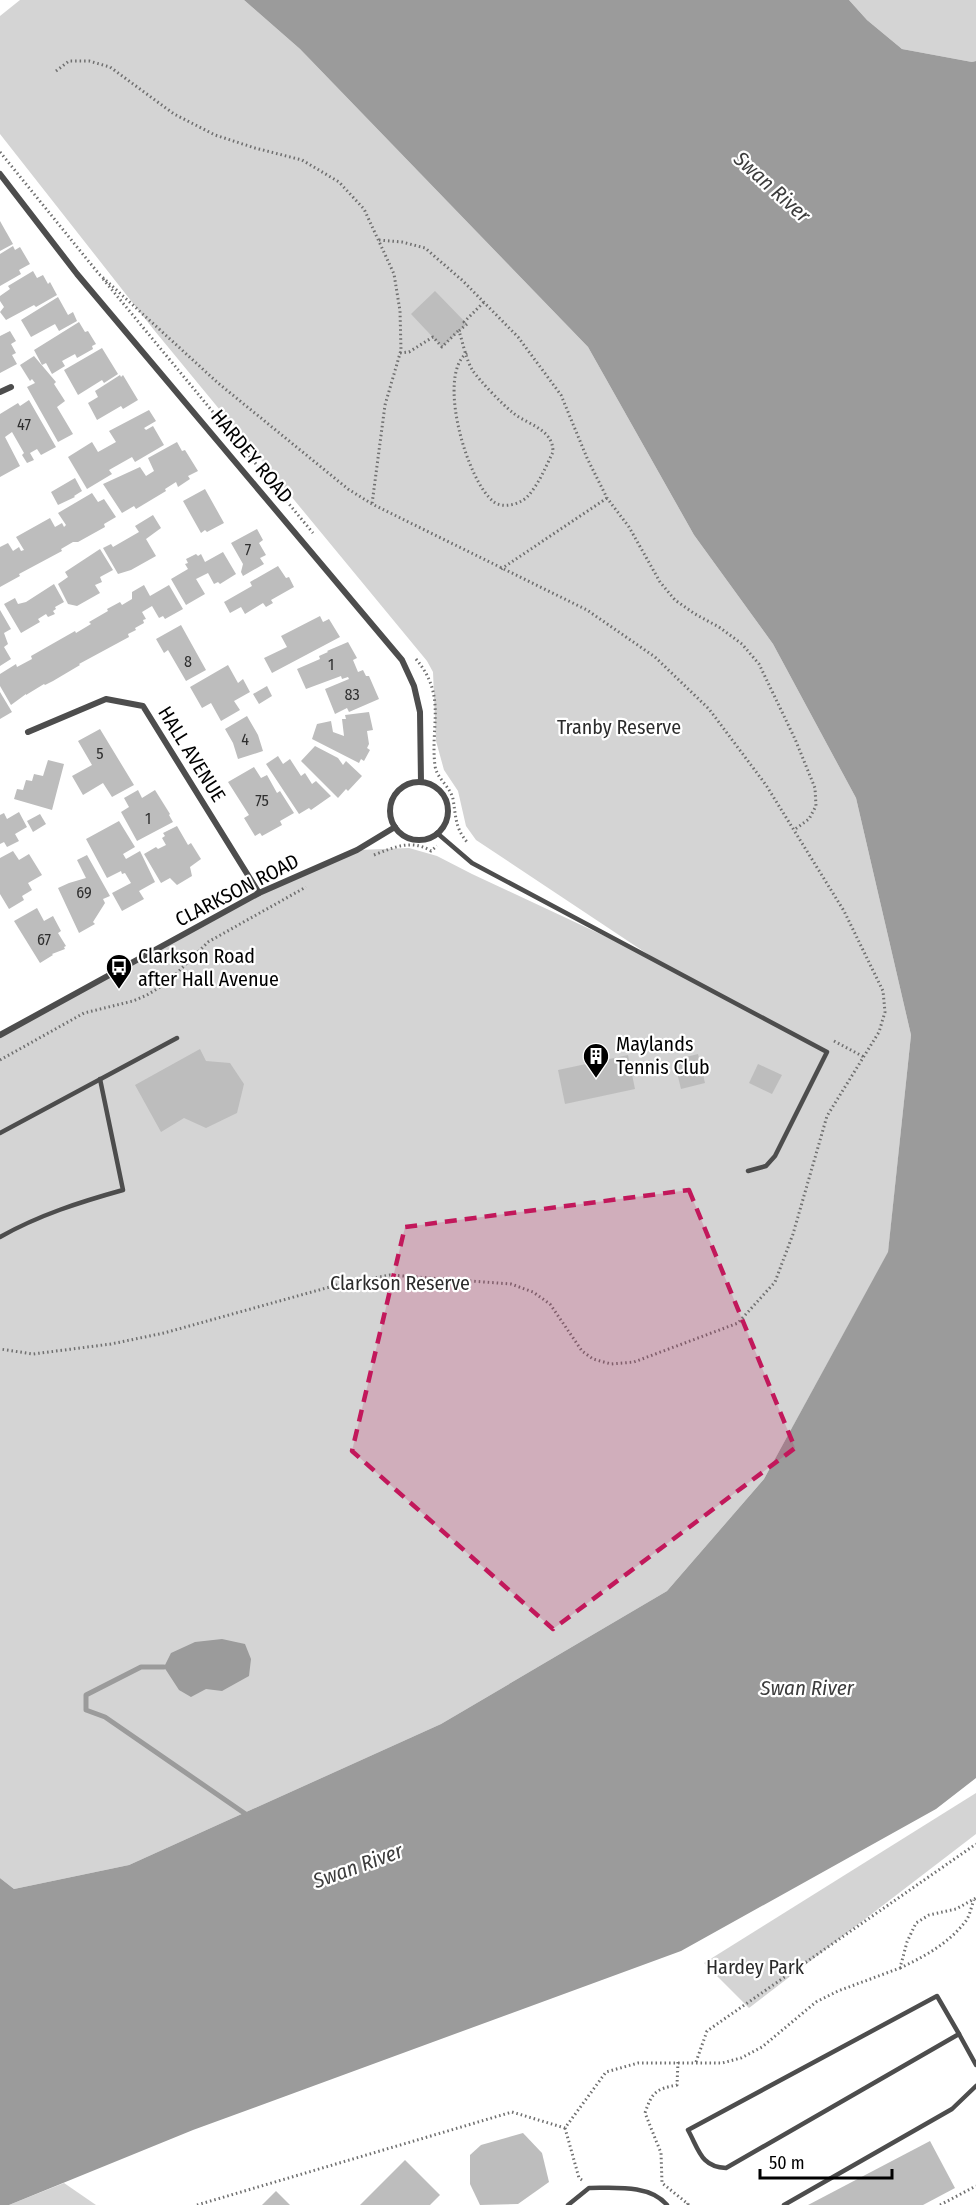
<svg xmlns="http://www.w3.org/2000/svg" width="976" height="2205" font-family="'Fira Sans Condensed',sans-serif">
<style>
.green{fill:#d4d4d4}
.water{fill:#9b9b9b}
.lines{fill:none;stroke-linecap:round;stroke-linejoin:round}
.stream{stroke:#9b9b9b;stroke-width:5}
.building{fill:#bdbdbd}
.path{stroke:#6f6f6f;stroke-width:3;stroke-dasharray:1.5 3;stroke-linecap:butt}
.service{stroke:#4d4d4d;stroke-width:4.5}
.minor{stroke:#4d4d4d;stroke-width:6}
.marked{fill:#c2185b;fill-opacity:0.2;stroke:#c2185b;stroke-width:4.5;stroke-dasharray:12 8;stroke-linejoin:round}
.labels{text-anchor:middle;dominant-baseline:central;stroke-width:4.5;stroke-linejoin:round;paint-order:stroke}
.number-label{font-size:16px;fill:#2f2f2f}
.street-label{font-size:20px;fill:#000;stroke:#fff}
.park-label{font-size:20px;fill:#2b2b2b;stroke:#fff}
.poi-label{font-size:20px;fill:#000;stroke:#fff;text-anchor:start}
.water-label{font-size:21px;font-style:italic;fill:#3c3c3c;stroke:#fff}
</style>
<rect width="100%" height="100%" fill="#fff"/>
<g class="green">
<polygon points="20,0 244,0 300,49 588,347 694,535 773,644 856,798 911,1035 888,1253 764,1479 667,1591 441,1724 129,1865 14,1889 0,1878 0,1035 259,893 357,850 409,848 437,856 472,874 658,961 476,840 466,826 458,791 444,770 436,741 433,672 427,661 154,330 0,134 0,16"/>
<polygon points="849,0 976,0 976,61 972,62 902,49 867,20"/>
<polygon points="976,1793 976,1834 749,2008 704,1963"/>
<polygon points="64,2183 96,2205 9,2205"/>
</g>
<g class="water">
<polygon points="244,0 849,0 867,20 902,49 972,62 976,61 976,1778 936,1809 681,1951 193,2130 9,2205 0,2205 0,1878 14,1889 129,1865 441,1724 667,1591 764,1479 888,1252 911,1035 856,798 773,644 694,535 588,347 300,49"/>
<polygon points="222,1639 245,1644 251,1659 249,1676 222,1691 206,1689 191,1697 179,1690 164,1667 171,1653 195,1642"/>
</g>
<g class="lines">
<polyline class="stream" points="164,1667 141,1667 86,1695 86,1710 105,1717 247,1815"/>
</g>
<g class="building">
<polygon points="0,221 13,244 0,251"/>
<polygon points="13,246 15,250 20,247 30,264 19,270 21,274 0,286 0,254"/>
<polygon points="33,271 37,278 43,275 48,284 50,282 57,295 36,307 34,305 6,320 0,312 4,307 0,301 0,296 10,289 8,286"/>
<polygon points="435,291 467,324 442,347 411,314"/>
<polygon points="58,297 68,315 73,312 77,321 59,331 55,324 31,337 21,320"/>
<polygon points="79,322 85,332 88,331 96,344 92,346 93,349 77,358 75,354 62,361 65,366 52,374 46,363 42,365 34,350"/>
<polygon points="10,331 16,341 11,344 16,353 12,355 17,364 0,373 0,336"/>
<polygon points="102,348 118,374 104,383 102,380 78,395 64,370"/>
<polygon points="34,356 56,382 54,384 65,401 57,407 73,434 58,442 27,387 35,383 32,379 30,381 20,365"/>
<polygon points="120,375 121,377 123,375 138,400 123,409 121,406 97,420 88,403 98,397 95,391"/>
<polygon points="29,400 56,447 41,455 37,449 30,453 34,460 27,463 22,455 24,453 12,432 5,437 20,466 0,477 0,414 18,403 20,406"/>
<polygon points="149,410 156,421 144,428 146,430 153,426 164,445 135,462 132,457 109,470 112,474 87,489 68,457 92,442 98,452 116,442 109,431"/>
<polygon points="177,442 182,451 185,450 198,471 188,476 190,479 178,487 176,482 165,489 166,491 136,509 134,506 122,513 103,484 140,467 146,476 154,471 148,458"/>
<polygon points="75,478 82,491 74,496 75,497 58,505 51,492"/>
<polygon points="205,489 224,523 207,532 205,530 201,533 183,501"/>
<polygon points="92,493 98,502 104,499 116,517 104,524 105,527 78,542 73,542 61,549 62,551 19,574 20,576 0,587 0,547 8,543 13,551 19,547 21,551 24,550 16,537 50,518 55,527 62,523 64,527 66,525 58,513"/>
<polygon points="153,515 161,528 146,539 156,556 131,570 118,574 103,548 111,544 113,547 139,532 135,526"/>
<polygon points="257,529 263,540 259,543 266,555 260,558 264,564 243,576 241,572 243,564 231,543"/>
<polygon points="100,549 113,570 100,577 102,582 95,585 100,593 77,606 68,604 58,584 68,577 65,572"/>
<polygon points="223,552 236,574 220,584 218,582 214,584 208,573 196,579 205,594 186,605 171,579 188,569 185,564 188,563 186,559 196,554 198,556 201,554 205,562"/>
<polygon points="278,566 286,578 289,577 294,587 271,600 273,603 266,607 263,603 245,614 241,607 230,613 224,602 252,586 250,582"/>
<polygon points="54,584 64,602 55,607 56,609 53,611 55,614 48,617 46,614 38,619 40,622 21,633 4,604 15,598 18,604 26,602"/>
<polygon points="144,585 150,596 169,585 183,609 165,619 163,616 159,618 152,606 142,612 146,619 143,620 144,623 135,628 136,630 128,634 129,637 79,664 80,665 53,681 45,685 44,684 26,695 26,694 11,705 0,686 0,674 16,664 17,667 32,659 31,656 75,631 76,633 91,624 89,622 108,611 107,609 120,602 122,605 132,599 132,592"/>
<polygon points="0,610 11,629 4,633 8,644 4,647 11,659 0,666"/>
<polygon points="320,616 323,622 329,619 340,637 272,673 264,658 287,647 281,636"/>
<polygon points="181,625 206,670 186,681 168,650 164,653 156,639"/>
<polygon points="348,642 357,658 353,660 358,672 363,670 366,676 369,676 379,699 349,712 347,708 335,714 325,689 349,679 348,677 342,679 341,676 306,689 297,669 320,659 319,656 328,652 327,651"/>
<polygon points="228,665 238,683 243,679 250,692 234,701 240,710 221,721 211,703 202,708 190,687"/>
<polygon points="267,686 272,696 259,704 253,694"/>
<polygon points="0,692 12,712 0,719"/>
<polygon points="369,712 373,730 367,731 369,744 367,748 370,750 364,761 361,759 359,763 312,739 317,724 331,721 333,732 344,736 342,719 346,719 345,715"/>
<polygon points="247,716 258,735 263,751 238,759 233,743 225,729"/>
<polygon points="100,729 134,785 112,797 103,783 83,795 72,776 92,765 78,741"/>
<polygon points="315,746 338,758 343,765 346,761 362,776 348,791 346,789 338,798 301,761"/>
<polygon points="278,756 283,764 290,759 301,776 305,773 312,784 316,781 331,796 311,810 309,808 299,814 266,764"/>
<polygon points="48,760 64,764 52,810 14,799 17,789 23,790 26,780 32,781 34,774 43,776"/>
<polygon points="254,767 261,778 267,775 277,793 280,791 294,813 280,821 282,825 262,836 260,833 255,836 244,818 249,815 228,782"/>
<polygon points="138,790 142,798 155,790 170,814 169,815 173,822 137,841 121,812 129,807 124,798"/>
<polygon points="19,812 27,827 15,834 19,841 7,847 4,842 0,844 0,815 4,813 7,819"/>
<polygon points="40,814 46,824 33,832 27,821"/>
<polygon points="119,821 135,847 123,854 126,859 140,851 155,882 139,891 144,899 122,911 112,893 131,883 125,873 122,874 121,871 107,878 86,839"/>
<polygon points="177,826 188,845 191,843 201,859 190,867 192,876 177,885 170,878 161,883 144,854 156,847 158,849 166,845 162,838 165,836 163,833"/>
<polygon points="13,851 19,860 29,854 42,875 28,883 32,890 22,896 24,900 9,909 0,894 0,858"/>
<polygon points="87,855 110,896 103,899 105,903 93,922 95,924 79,933 58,888 69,883 86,878 77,860"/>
<polygon points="37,908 44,921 53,916 61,931 58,933 66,946 64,947 65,949 52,954 53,955 40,963 14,921"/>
<polygon points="200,1049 206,1061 230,1063 244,1084 237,1113 206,1128 184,1118 161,1132 135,1085"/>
<polygon points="698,1054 705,1083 681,1089 674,1060"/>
<polygon points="628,1055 635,1089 565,1104 558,1070"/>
<polygon points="758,1064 782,1075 772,1094 749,1083"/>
<polygon points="523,2133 542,2153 549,2182 518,2204 480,2205 470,2184 470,2155 481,2145"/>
<polygon points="930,2141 955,2188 923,2205 808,2205"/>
<polygon points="405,2160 440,2195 430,2205 360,2205"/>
<polygon points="276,2191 290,2205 262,2205"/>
</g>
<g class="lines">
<g class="path">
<polyline points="56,71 69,61 89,61 110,67 174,114 215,135 255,148 302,160 339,182 364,209 394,274 400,311 401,350 385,405 372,504"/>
<polyline points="0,152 99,274 218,383 348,489 372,504 587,610 655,657 709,709 766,785 844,911 883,991 885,1012 879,1032 827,1116 793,1234 775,1282 738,1323 634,1362 611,1364 593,1359 582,1351 550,1304 533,1292 511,1284 390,1275 337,1285 164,1333 111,1344 33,1354 0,1349"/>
<polyline points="379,240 402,242 425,248 463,281 518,337 561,395 587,458 607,498 629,527 660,582 675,600 695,614 719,627 742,644 759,664 795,739 815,788 816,806 809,819 794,830"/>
<polyline points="103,279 313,533"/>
<polyline points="400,353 409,352 433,337 442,347 458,331"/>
<path d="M 467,353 C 436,375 467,482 494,502 C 503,509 521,504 528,496 C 539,484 546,466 553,452 C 553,428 527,425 512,412 C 503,405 479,380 473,371 C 466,360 463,343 459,331 L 467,324 L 464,322 L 484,302"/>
<polyline points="501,569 607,498"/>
<path d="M 416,659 C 447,696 430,725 435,766 C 437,779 450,786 453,799 C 456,816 455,828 467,842"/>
<path d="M 374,855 C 394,847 412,839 431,851 L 437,846"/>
<polyline points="834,1041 864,1057"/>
<polyline points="0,1060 84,1013 133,1001 147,995 167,983 208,942 306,887"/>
<path d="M 900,1968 C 924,1957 949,1943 965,1922 C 970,1916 971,1907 974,1900"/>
<path d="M 678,2062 L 677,2085 C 656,2089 652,2092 645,2113 L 661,2153 L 662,2183 L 688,2204 L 686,2205"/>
<polyline points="696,2062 707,2031 976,1844"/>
<polyline points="565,2128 579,2178 582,2180"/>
<polyline points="197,2205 512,2112 565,2128 606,2072 638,2063 722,2063 741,2058 762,2047 816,2002 838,1991 900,1968 907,1942 916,1923 929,1915 956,1909 976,1898"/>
<polyline points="940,2205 976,2186"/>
</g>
<g class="service">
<polyline points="437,833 472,863 827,1052 775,1156 766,1166 748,1171"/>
<polyline points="0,1133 177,1038"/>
<path d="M 0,1237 C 39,1215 80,1202 123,1190 L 100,1079"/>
<path d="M 937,1996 L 959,2034 L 726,2168 C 701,2167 699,2150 688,2130 Z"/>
<polyline points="959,2034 976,2065"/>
<path d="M 568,2205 L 589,2188 C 614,2188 650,2184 667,2205"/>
<polyline points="784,2205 952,2109 976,2086"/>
</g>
<g class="minor">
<polyline points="0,174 77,274 402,660 414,686 420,712 421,782"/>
<polyline points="0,392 11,387"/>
<polyline points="28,732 106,699 143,706 259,893"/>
<circle cx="419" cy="811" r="29"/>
<polyline points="0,1035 259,893 357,850 395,827"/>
</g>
</g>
<path class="marked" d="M 689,1190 L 795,1448 L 553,1629 L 352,1451 L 405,1227 Z"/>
<defs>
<g id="bus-pin" transform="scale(1.35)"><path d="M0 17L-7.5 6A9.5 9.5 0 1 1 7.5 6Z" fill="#000" stroke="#fff"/><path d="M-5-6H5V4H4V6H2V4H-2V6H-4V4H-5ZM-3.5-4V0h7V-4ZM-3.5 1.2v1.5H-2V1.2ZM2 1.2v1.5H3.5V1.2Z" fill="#fff"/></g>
<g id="building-pin" transform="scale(1.35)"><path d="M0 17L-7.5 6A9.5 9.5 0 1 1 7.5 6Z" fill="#000" stroke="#fff"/><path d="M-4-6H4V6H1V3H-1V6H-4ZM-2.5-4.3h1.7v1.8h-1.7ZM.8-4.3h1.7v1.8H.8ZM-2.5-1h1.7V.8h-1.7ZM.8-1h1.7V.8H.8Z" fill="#fff"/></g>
</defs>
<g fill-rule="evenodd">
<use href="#bus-pin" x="119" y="967"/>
<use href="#building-pin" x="596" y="1056"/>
</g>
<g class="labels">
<g class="number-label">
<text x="24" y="424">47</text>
<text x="248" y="549">7</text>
<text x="188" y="661">8</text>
<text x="331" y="664">1</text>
<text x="352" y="694">83</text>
<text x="245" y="739">4</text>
<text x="100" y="753">5</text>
<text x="262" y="800">75</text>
<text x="148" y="818">1</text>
<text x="84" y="892">69</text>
<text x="44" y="939">67</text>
</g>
<g class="street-label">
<text transform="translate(252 456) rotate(50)">HARDEY ROAD</text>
<text transform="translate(192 754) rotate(58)">HALL AVENUE</text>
<text transform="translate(237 890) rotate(-27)">CLARKSON ROAD</text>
</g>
<g class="park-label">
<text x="619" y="727">Tranby Reserve</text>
<text x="400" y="1283">Clarkson Reserve</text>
<text x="755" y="1967">Hardey Park</text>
</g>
<g class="poi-label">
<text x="138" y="956">Clarkson Road<tspan x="138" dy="23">after Hall Avenue</tspan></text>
<text x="616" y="1044">Maylands<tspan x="616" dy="23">Tennis Club</tspan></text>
</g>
<g class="water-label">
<text transform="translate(772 187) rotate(42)">Swan River</text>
<text x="807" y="1688">Swan River</text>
<text transform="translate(358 1866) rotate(-20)">Swan River</text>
</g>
</g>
<path d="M760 2169v9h132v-9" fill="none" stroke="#000000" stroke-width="3"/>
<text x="769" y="2169" font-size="18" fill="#000000" stroke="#ffffff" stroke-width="4.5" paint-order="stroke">50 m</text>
</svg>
